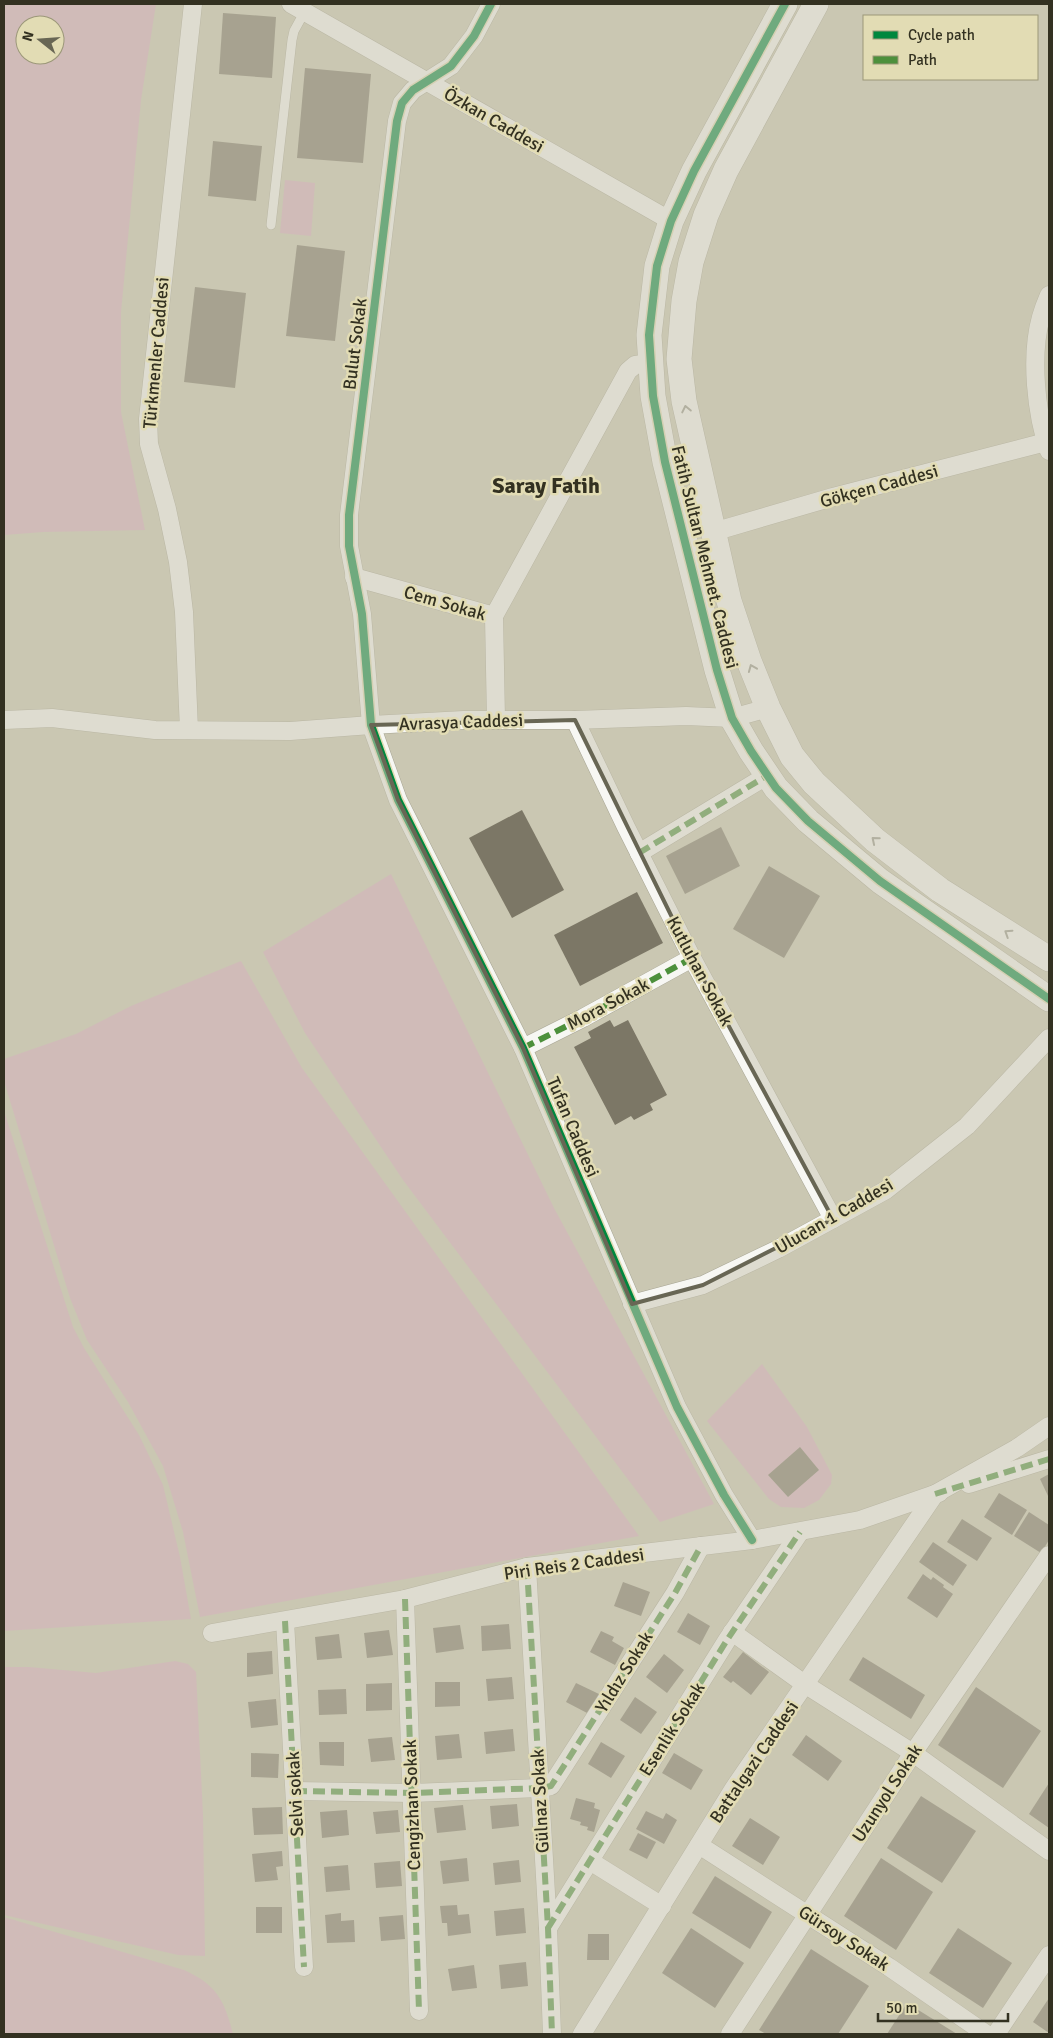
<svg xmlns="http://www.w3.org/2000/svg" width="1053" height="2038" font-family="Signika,sans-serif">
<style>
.green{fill:#d7aebf;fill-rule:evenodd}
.building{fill:#7c7766}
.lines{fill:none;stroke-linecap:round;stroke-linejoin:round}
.lane-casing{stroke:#a6a493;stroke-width:10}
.street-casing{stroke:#a6a493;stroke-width:19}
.secondary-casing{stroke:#a6a493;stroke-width:26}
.lane{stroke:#f7f7f3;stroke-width:9}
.street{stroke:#f7f7f3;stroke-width:18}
.secondary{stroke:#f7f7f3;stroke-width:25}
.quiet{stroke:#4d903c;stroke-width:6;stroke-dasharray:12 6;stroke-linecap:butt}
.cycleway-casing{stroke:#e2dcb4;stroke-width:11}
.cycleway{stroke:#00873e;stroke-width:8}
.oneway{stroke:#95948a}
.marked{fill:none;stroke:#686654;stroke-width:4;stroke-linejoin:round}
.labels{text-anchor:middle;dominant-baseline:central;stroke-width:5;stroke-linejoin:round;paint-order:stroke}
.street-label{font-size:18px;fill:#333121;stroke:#e2dcb4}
.district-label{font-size:22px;font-weight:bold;fill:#333121;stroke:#e2dcb4}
</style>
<rect width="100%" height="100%" fill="#cac7b2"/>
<g class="green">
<path d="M 4,4 L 156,4 L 141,100 L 121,312 L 121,412 L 145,530 L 43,532 L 4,535 ZM 25,25 L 55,25 L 55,55 L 25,55 Z"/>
<polygon points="285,180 315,183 311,236 280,233"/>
<polygon points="391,874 554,1208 714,1504 660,1522 403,1180 305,1033 263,952"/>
<polygon points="241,961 302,1068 639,1536 200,1617 183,1532 163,1466 128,1402 87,1340 70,1298 4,1081 4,1059 76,1034 131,1006"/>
<polygon points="4,1111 73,1327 84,1348 139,1435 163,1485 180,1557 191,1619 4,1631"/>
<polygon points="762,1364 807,1427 832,1475 831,1484 819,1500 804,1508 781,1507 769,1499 707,1421"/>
<polygon points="175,1661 188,1664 196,1672 203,1815 205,1956 178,1955 4,1915 4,1667 29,1667 96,1673"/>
<path d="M 4,1917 L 184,1970 C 217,1985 224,2000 233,2034 L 4,2034 Z"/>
</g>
<g class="building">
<polygon points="223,13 276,17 272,78 219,74"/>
<polygon points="305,68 371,74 363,163 297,158"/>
<polygon points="213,141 262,146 256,201 208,196"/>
<polygon points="297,245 345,251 335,341 286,336"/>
<polygon points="195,287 246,293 235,388 184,382"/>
<polygon points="522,810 564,890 512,918 469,838"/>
<polygon points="721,827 740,866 685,894 666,856"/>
<polygon points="769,866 820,896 784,958 733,929"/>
<polygon points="637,892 663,943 580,986 554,935"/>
<polygon points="610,1020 614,1027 628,1020 667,1095 650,1104 653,1110 634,1120 631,1116 615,1125 574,1047 591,1038 588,1032"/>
<polygon points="800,1447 819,1470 788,1497 768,1475"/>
<polygon points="1049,1474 1049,1498 1040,1479"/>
<polygon points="999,1493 1027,1510 1012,1535 984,1517"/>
<polygon points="1029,1512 1049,1525 1049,1540 1041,1553 1014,1536"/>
<polygon points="962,1519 992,1538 977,1561 947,1542"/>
<polygon points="933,1542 967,1565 953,1586 919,1562"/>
<polygon points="923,1574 931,1580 933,1577 944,1585 943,1587 953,1594 937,1618 907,1598"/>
<polygon points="623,1582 650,1592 641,1616 614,1606"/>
<polygon points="688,1613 710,1626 700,1645 677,1632"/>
<polygon points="509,1624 511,1649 482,1651 481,1626"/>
<polygon points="460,1625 464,1649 436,1653 433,1628"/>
<polygon points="389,1630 393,1655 367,1658 364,1633"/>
<polygon points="601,1631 614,1637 612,1641 624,1648 615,1665 590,1652"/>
<polygon points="339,1634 342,1658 317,1660 315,1637"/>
<polygon points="272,1651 273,1674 247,1677 247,1653"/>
<polygon points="743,1652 769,1672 751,1695 733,1681 731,1683 723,1677"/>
<polygon points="664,1654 684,1670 667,1693 646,1677"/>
<polygon points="863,1657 925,1695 911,1719 849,1680"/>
<polygon points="512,1677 514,1699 488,1701 486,1679"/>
<polygon points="435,1682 460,1682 460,1706 435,1707"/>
<polygon points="392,1683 392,1710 366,1711 366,1684"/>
<polygon points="576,1683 599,1694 589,1714 566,1702"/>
<polygon points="976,1687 1041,1731 1003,1788 938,1745"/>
<polygon points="346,1689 347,1714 319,1715 318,1690"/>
<polygon points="635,1697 657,1712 641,1734 620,1720"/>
<polygon points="276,1699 278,1725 251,1728 248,1702"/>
<polygon points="513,1729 515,1751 486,1754 484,1732"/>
<polygon points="459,1734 462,1758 437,1760 435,1736"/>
<polygon points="806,1735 842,1761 828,1781 792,1755"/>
<polygon points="392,1737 395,1760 371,1762 368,1739"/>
<polygon points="319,1742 344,1742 344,1766 320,1765"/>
<polygon points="601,1742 625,1756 611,1778 588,1764"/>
<polygon points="251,1753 279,1754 278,1778 251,1777"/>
<polygon points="674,1753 703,1770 691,1790 662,1773"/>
<polygon points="1049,1783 1049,1828 1029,1814"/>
<polygon points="921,1796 976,1831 942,1883 887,1848"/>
<polygon points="576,1798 595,1803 594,1808 600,1810 594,1832 587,1830 588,1827 580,1825 581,1822 570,1819"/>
<polygon points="517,1804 519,1826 492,1829 490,1806"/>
<polygon points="463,1805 466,1830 437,1833 434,1808"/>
<polygon points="282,1807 283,1834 254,1835 252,1808"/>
<polygon points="347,1810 349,1835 322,1838 320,1812"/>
<polygon points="398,1810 400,1832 376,1834 373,1812"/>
<polygon points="646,1811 663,1819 666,1813 677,1820 664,1844 636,1829"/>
<polygon points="750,1818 780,1837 763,1865 732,1846"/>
<polygon points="638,1833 656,1842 647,1859 629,1850"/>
<polygon points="282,1851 283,1866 276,1867 278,1880 255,1882 252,1854"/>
<polygon points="467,1858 469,1881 443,1884 440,1861"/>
<polygon points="881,1858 933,1892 896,1950 844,1916"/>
<polygon points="519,1860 521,1882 495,1885 493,1863"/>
<polygon points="400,1861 402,1886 376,1888 374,1863"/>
<polygon points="348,1865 350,1890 326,1892 324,1867"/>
<polygon points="715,1876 772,1912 750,1949 692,1913"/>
<polygon points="457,1905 458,1915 469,1914 471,1933 448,1936 447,1923 442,1923 440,1906"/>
<rect x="256" y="1907" width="26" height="26"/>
<polygon points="524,1908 526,1933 496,1936 494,1911"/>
<polygon points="341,1913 341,1921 354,1920 355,1942 327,1943 325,1915"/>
<polygon points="403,1915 405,1939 381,1941 379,1917"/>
<polygon points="691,1928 744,1963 715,2008 662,1973"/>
<polygon points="958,1928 1012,1963 983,2008 929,1973"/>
<polygon points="588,1934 609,1934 609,1960 587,1960"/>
<polygon points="811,1949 869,1986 838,2034 766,2034 759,2030"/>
<polygon points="526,1962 528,1986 501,1989 499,1965"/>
<polygon points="474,1965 477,1988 452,1991 448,1969"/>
<polygon points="1049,1998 1049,2033 1033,2022"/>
<polygon points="907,2003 957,2034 887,2034"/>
</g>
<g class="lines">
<g class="lane-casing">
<polyline id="lane" points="271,225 292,40 294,31 305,11"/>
</g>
<g class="street-casing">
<g id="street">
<polyline points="291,4 671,221"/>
<polyline points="491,4 474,36 451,66 413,90 402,103 397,121 349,515 349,546 362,614 371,725 398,800 523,1048 677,1407 724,1495 752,1540"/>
<path d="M 1049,295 C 1046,302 1043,310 1041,317 C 1030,356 1036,414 1049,451"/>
<polyline points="713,532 833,497 1046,442"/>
<polyline points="354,577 494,616 496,720"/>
<polyline points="494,616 628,371 635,365 651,363"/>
<polyline points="4,720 52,718 155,730 290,731 371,725 464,720 575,720 686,716 732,718 768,708"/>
<polyline points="575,720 626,827 692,958 833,1219"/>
<polyline points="189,730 184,612 178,562 167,509 149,444 148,419 193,4"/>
<polyline points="639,853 768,775"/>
<polyline points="523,1048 583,1018 692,958"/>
<polyline points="632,1304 703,1285 778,1249 886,1190 967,1126 1049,1038"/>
<polyline points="969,1484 1049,1459"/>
<polyline points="527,1567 548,1928 552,2034"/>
<polyline points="405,1599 419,2011"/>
<polyline points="285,1621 304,1967"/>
<polyline points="732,1632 806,1685 913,1753 1049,1851"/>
<polyline points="212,1633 405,1599 527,1567 752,1540 860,1520 935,1494 1017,1448 1049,1426"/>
<polyline points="295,1791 412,1793 539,1788 551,1786 675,1593 701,1546"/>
<polyline points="699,1845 889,1967 986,2034"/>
<polyline points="590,1861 662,1906"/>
<polyline points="548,1928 727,1640 800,1532"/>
<polyline points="582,2034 734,1788 935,1494 939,1493"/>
<polyline points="730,2034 913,1753 1049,1555"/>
<polyline points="996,2034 1049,1955"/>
</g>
</g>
<g class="secondary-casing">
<g id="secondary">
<polyline points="785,4 694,171 671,221 657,266 649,335 653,396 665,462 717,670 732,718 751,751 776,788 808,821 880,881 1049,999"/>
<polyline points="816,4 726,170 706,215 691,262 684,301 679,359 684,401 729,601 749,661 768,708 792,756 814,783 875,840 940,890 1049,959"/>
</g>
</g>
<use href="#lane" class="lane"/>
<use href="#street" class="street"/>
<use href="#secondary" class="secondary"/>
<g class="quiet">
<polyline points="639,853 768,775"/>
<polyline points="523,1048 583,1018 692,958"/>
<polyline points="935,1494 1049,1459"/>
<polyline points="527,1567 548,1928 552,2034"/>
<polyline points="405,1599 419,2011"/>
<polyline points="285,1621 304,1967"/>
<polyline points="295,1791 412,1793 539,1788 551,1786 675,1593 701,1546"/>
<polyline points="548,1928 727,1640 800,1532"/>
</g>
<g class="cycleway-casing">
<g id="cycleway">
<polyline points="491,4 474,36 451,66 413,90 402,103 397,121 349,515 349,546 362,614 371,725 398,800 523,1048 677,1407 724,1495 752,1540"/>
<polyline points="785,4 694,171 671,221 657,266 649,335 653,396 665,462 717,670 732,718 751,751 776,788 808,821 880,881 1049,999"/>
</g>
</g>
<use href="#cycleway" class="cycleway"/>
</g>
<defs><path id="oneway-chevron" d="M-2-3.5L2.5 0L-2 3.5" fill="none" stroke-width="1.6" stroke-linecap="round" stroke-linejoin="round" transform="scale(1.25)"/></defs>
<g class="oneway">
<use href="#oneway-chevron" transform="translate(686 409) rotate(-102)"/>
<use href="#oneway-chevron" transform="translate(752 668) rotate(-112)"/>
<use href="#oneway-chevron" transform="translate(875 840) rotate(-140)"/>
<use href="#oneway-chevron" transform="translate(1008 933) rotate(-147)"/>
</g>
<path d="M0 0H1053V2038H0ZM 575,720 L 692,958 L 833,1219 L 703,1285 L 632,1304 L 523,1048 L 398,800 L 371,725 Z" fill="#cac7b2" fill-opacity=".55" fill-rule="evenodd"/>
<path class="marked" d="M 575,720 L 692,958 L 833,1219 L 703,1285 L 632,1304 L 523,1048 L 398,800 L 371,725 Z"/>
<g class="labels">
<g class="street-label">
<text transform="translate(494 120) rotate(30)">Özkan Caddesi</text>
<text transform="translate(355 344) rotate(-83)">Bulut Sokak</text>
<text transform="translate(156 353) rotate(-85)">Türkmenler Caddesi</text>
<text transform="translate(879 486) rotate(-15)">Gökçen Caddesi</text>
<text transform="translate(705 557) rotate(76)">Fatih Sultan Mehmet. Caddesi</text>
<text transform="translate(445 603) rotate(16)">Cem Sokak</text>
<text transform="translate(461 722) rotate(-2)">Avrasya Caddesi</text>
<text transform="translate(700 971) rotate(62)">Kutluhan Sokak</text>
<text transform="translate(608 1004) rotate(-28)">Mora Sokak</text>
<text transform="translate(573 1127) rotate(67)">Tufan Caddesi</text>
<text transform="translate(834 1216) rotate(-30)">Ulucan 1 Caddesi</text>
<text transform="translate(574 1564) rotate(-8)">Piri Reis 2 Caddesi</text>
<text transform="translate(624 1672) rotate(-58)">Yıldız Sokak</text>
<text transform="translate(672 1729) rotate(-58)">Esenlik Sokak</text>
<text transform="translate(754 1762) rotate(-56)">Battalgazi Caddesi</text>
<text transform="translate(887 1793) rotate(-57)">Uzunyol Sokak</text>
<text transform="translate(295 1794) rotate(-93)">Selvi sokak</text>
<text transform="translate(540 1801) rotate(-93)">Gülnaz Sokak</text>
<text transform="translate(412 1805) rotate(-92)">Cengizhan Sokak</text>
<text transform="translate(844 1938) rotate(33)">Gürsoy Sokak</text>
</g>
<g class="district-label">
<text x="546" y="485">Saray Fatih</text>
</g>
</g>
<rect width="1053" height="2038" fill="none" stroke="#333121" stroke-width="10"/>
<rect x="863" y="15" width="175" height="65" fill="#e2dcb4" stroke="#9c9879"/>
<rect x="873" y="31" width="25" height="8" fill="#00873e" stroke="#9c9879"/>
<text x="908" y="40" font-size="15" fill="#333121">Cycle path</text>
<rect x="873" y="56" width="25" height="8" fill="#4d903c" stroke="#9c9879"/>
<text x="908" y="65" font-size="15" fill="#333121">Path</text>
<g transform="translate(40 40) rotate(287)"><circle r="24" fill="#e2dcb4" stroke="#9c9879"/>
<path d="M0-4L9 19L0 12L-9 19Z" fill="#686654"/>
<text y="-8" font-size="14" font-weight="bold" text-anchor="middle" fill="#333121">N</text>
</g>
<path d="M878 2013v8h130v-8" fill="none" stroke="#333121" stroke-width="2.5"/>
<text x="886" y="2013" font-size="15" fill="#333121" stroke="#e2dcb4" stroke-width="4" paint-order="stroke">50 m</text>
</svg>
